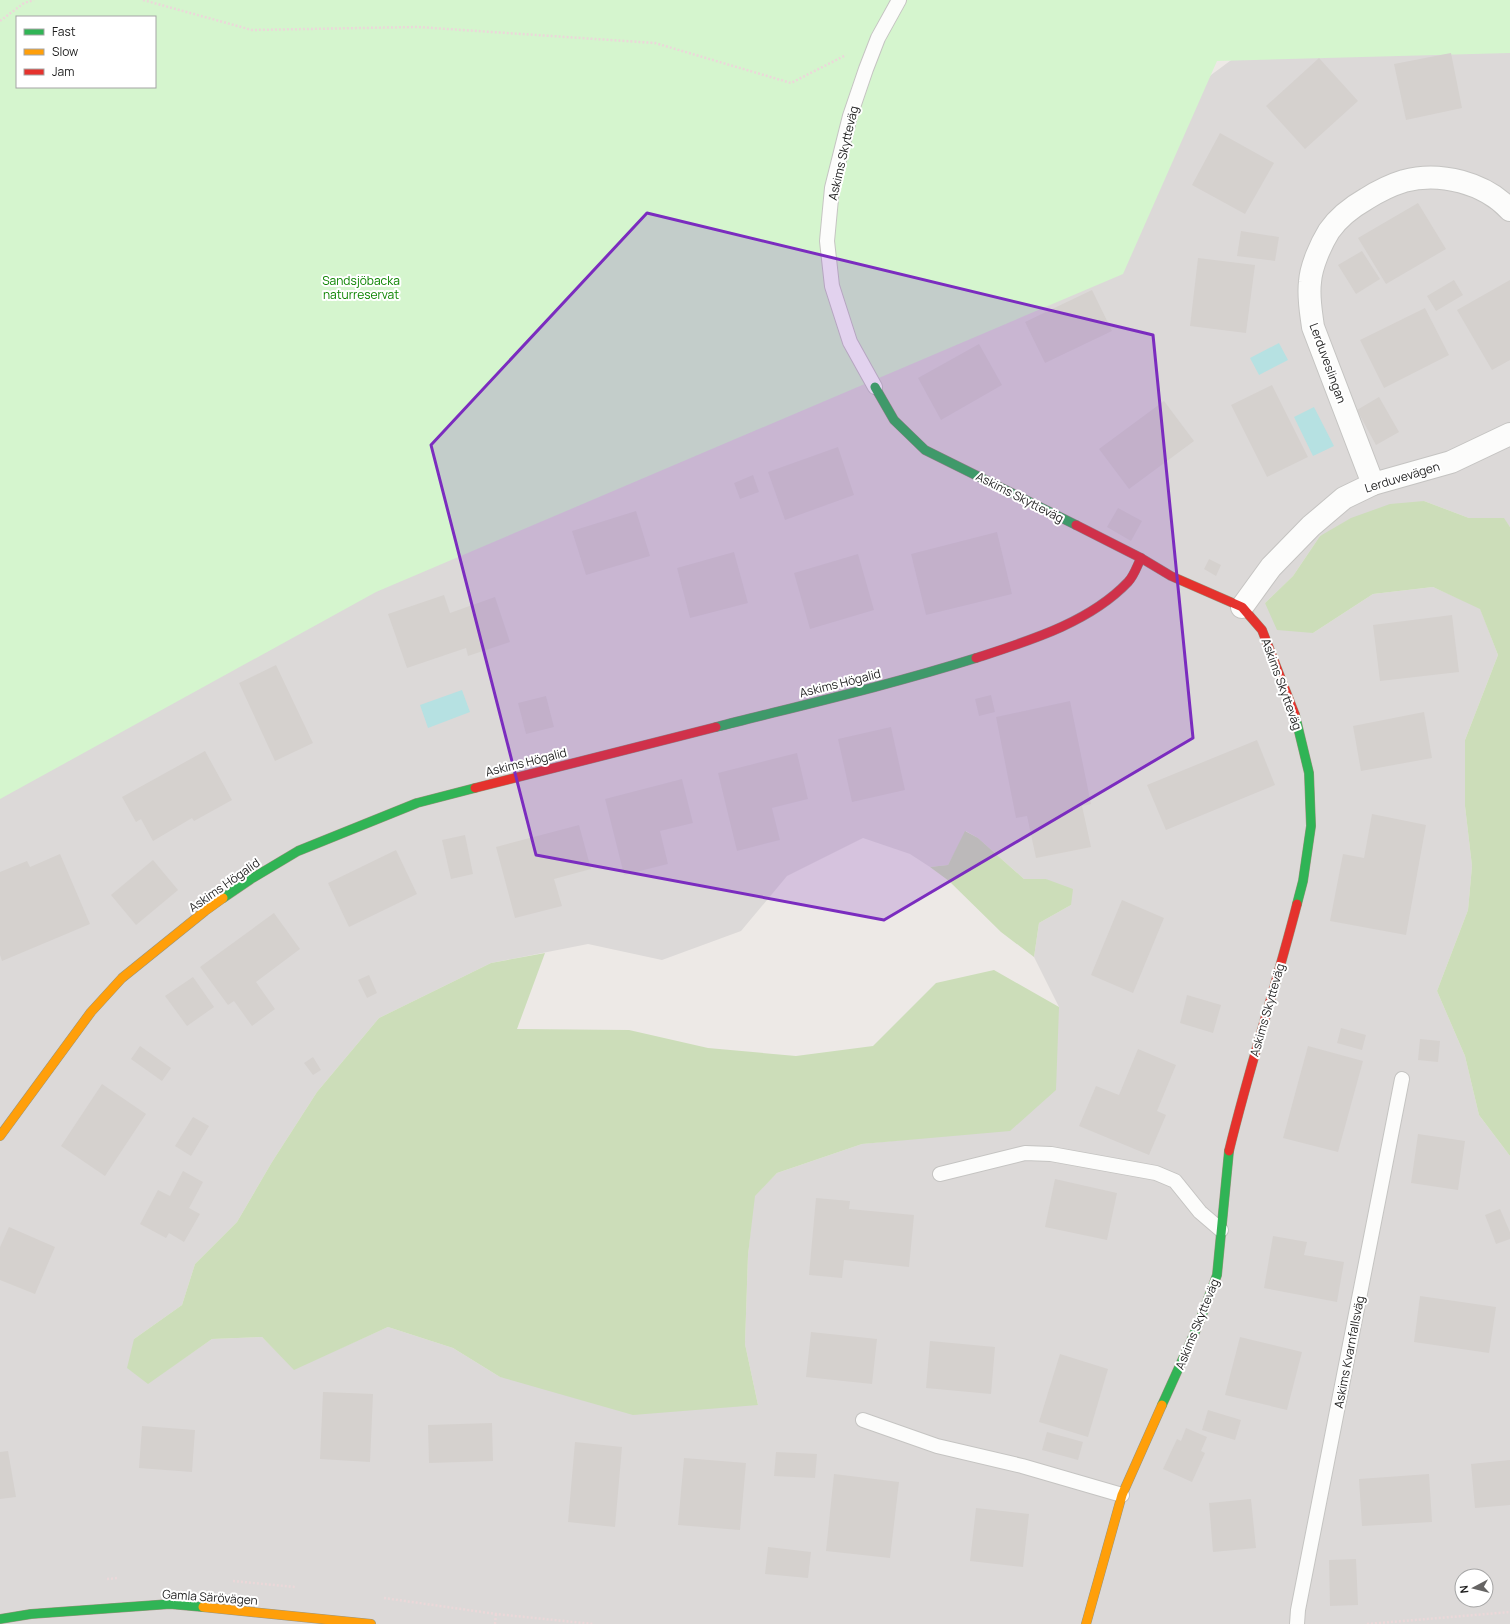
<svg xmlns="http://www.w3.org/2000/svg" width="1510" height="1624" font-family="Manrope,sans-serif">
<style>
.residential{fill:#dcd9d8;fill-rule:evenodd}
.forest{fill:#ccddb9}
.park{fill:#d5f5ce;fill-rule:evenodd}
.water{fill:#b6e1e2}
.building{fill:#d5d1ce}
.lines{fill:none;stroke-linecap:round;stroke-linejoin:round}
.lane-casing{stroke:#c5c4c2;stroke-width:16}
.street-casing{stroke:#c5c4c2;stroke-width:24}
.fast-casing{stroke:#98947d;stroke-width:10}
.slow-casing{stroke:#98947d;stroke-width:10}
.jam-casing{stroke:#98947d;stroke-width:10}
.path{stroke:#ebd8d9;stroke-width:2.5;stroke-dasharray:2 2;stroke-linecap:butt}
.lane{stroke:#fcfcfb;stroke-width:14}
.street{stroke:#fcfcfb;stroke-width:22}
.fast{stroke:#30b455;stroke-width:9}
.slow{stroke:#ff9f0a;stroke-width:9}
.jam{stroke:#e5322d;stroke-width:9}
.marked{fill:#7b2cbf;fill-opacity:0.2;stroke:#7b2cbf;stroke-width:3;stroke-linejoin:round}
.labels{text-anchor:middle;dominant-baseline:central;stroke-width:4;stroke-linejoin:round;paint-order:stroke}
.street-label{font-size:12px;fill:#1e1e1e;stroke:#fff}
.park-label{font-size:12px;fill:#0d8502;stroke:#fff}
</style>
<rect width="100%" height="100%" fill="#ede9e6"/>
<path class="residential" d="M 1510,18 L 1510,527 L 1503,518 L 1469,518 L 1424,501 L 1320,536 L 1293,576 L 1265,603 L 1313,633 L 1373,594 L 1433,587 L 1480,608 L 1498,655 L 1465,740 L 1465,806 L 1472,866 L 1468,910 L 1437,991 L 1465,1056 L 1479,1115 L 1510,1156 L 1510,1624 L 0,1624 L 0,780 L 62,726 L 841,375 L 1155,143 L 1211,75 L 1257,41 ZM 966,831 L 978,838 L 1024,879 L 1046,879 L 1071,905 L 1039,923 L 1034,957 L 1059,1007 L 931,1137 L 862,1144 L 777,1173 L 754,1196 L 748,1255 L 745,1344 L 758,1405 L 500,1377 L 453,1348 L 388,1327 L 294,1369 L 262,1337 L 212,1339 L 148,1383 L 134,1339 L 182,1305 L 195,1264 L 237,1222 L 272,1162 L 317,1092 L 379,1018 L 491,963 L 588,944 L 662,960 L 741,931 L 787,876 L 863,838 L 910,854 L 930,867 L 948,865 ZM 1462,1576 L 1486,1576 L 1486,1600 L 1462,1600 Z"/>
<g class="forest">
<polygon points="1424,501 1469,518 1504,518 1510,527 1510,1156 1479,1115 1465,1056 1437,991 1468,910 1472,866 1465,806 1465,740 1498,655 1480,609 1433,587 1373,594 1313,633 1277,630 1265,603 1293,576 1320,536 1351,518 1390,504"/>
<polygon points="965,831 978,838 1024,879 1046,879 1073,889 1071,905 1039,923 1034,957 1001,932 949,881 930,867 948,865"/>
<polygon points="545,953 517,1029 629,1030 708,1048 796,1056 873,1046 936,983 994,970 1059,1007 1056,1090 1010,1131 862,1144 777,1173 755,1196 748,1255 745,1344 758,1405 633,1415 500,1377 453,1348 388,1327 294,1370 262,1337 212,1339 148,1384 127,1368 134,1339 182,1305 195,1264 237,1222 272,1162 317,1092 379,1018 491,963"/>
</g>
<path class="park" d="M 0,0 L 1510,0 L 1510,53 L 1217,61 L 1123,274 L 376,592 L 0,799 ZM 17,17 L 155,17 L 155,87 L 17,87 Z"/>
<g class="water">
<polygon points="1279,343 1288,360 1259,375 1250,358"/>
<polygon points="1314,407 1334,446 1313,456 1294,417"/>
<polygon points="462,690 470,712 428,728 420,705"/>
</g>
<g class="building">
<polygon points="1451,53 1462,108 1406,120 1394,64"/>
<polygon points="1319,58 1358,101 1305,149 1266,106"/>
<polygon points="1220,133 1274,163 1245,214 1192,185"/>
<polygon points="1418,203 1446,249 1386,284 1358,238"/>
<polygon points="1241,231 1279,237 1275,261 1237,256"/>
<polygon points="1362,251 1380,279 1356,294 1338,265"/>
<polygon points="1198,258 1255,265 1246,333 1190,326"/>
<polygon points="1454,280 1463,295 1436,311 1427,296"/>
<polygon points="1510,280 1510,360 1492,370 1457,310"/>
<polygon points="1092,290 1112,331 1045,363 1025,322"/>
<polygon points="1425,308 1449,355 1384,388 1360,340"/>
<polygon points="979,344 1002,385 941,420 918,378"/>
<polygon points="1272,385 1308,457 1267,477 1231,405"/>
<polygon points="1379,397 1399,432 1376,445 1357,410"/>
<polygon points="1164,401 1194,441 1129,489 1099,449"/>
<polygon points="838,447 854,495 785,520 768,472"/>
<polygon points="753,475 759,492 740,499 734,483"/>
<polygon points="1118,508 1142,521 1131,541 1107,527"/>
<polygon points="636,511 650,556 586,575 572,531"/>
<polygon points="997,532 1012,594 926,615 911,554"/>
<polygon points="734,552 748,603 690,618 677,568"/>
<polygon points="858,554 874,610 810,629 794,573"/>
<polygon points="1209,559 1221,565 1216,576 1204,569"/>
<polygon points="444,595 450,613 495,597 510,642 468,656 466,648 407,668 388,614"/>
<polygon points="1452,615 1459,672 1380,681 1373,625"/>
<polygon points="276,665 313,743 275,761 239,683"/>
<polygon points="991,695 995,712 979,716 975,699"/>
<polygon points="546,696 554,727 526,734 518,703"/>
<polygon points="1070,701 1091,804 1082,806 1091,847 1036,858 1027,816 1016,818 996,717"/>
<polygon points="1424,712 1432,758 1361,771 1353,726"/>
<polygon points="891,727 905,790 852,802 838,739"/>
<polygon points="1257,740 1275,785 1166,830 1147,785"/>
<polygon points="205,751 232,800 194,821 192,818 153,841 141,819 136,822 122,797"/>
<polygon points="797,753 808,799 772,808 780,840 737,851 718,773"/>
<polygon points="682,779 693,823 660,831 668,864 624,875 605,799"/>
<polygon points="1372,814 1426,825 1406,935 1330,921 1343,854 1364,858"/>
<polygon points="579,825 591,869 554,879 562,906 515,918 496,847"/>
<polygon points="465,835 473,874 451,879 442,840"/>
<polygon points="396,850 417,894 349,927 328,883"/>
<polygon points="60,854 90,924 2,961 0,955 0,872 27,861 30,867"/>
<polygon points="153,860 178,890 136,925 111,895"/>
<polygon points="1122,900 1164,918 1133,993 1091,975"/>
<polygon points="274,913 300,949 256,982 275,1009 252,1026 234,1001 228,1005 200,967"/>
<polygon points="369,975 377,993 367,998 358,980"/>
<polygon points="193,977 214,1007 187,1026 165,996"/>
<polygon points="1187,995 1221,1005 1213,1033 1180,1023"/>
<polygon points="1341,1028 1366,1035 1362,1050 1337,1043"/>
<polygon points="1420,1039 1440,1041 1438,1062 1418,1060"/>
<polygon points="140,1046 171,1068 162,1081 131,1059"/>
<polygon points="1308,1046 1363,1061 1338,1152 1283,1138"/>
<polygon points="1138,1049 1176,1065 1157,1111 1166,1115 1149,1155 1079,1126 1096,1086 1119,1095"/>
<polygon points="313,1057 321,1070 313,1075 304,1063"/>
<polygon points="102,1084 146,1114 105,1176 61,1146"/>
<polygon points="193,1117 209,1126 191,1156 175,1146"/>
<polygon points="1418,1134 1465,1141 1458,1190 1411,1183"/>
<polygon points="183,1171 203,1182 189,1208 200,1214 184,1242 169,1233 166,1238 140,1224 158,1190 170,1196"/>
<polygon points="1055,1179 1117,1193 1107,1240 1045,1227"/>
<polygon points="816,1198 850,1201 849,1209 914,1215 909,1267 844,1260 842,1278 809,1275"/>
<polygon points="1500,1209 1510,1232 1510,1239 1496,1244 1485,1215"/>
<polygon points="9,1227 55,1247 35,1294 0,1280 0,1247"/>
<polygon points="1273,1236 1307,1242 1304,1255 1344,1262 1337,1302 1264,1288"/>
<polygon points="1420,1296 1496,1307 1489,1353 1414,1342"/>
<polygon points="811,1332 877,1339 872,1384 806,1377"/>
<polygon points="1240,1337 1302,1352 1287,1410 1225,1395"/>
<polygon points="930,1341 995,1347 991,1394 926,1388"/>
<polygon points="1060,1354 1108,1369 1088,1437 1039,1422"/>
<polygon points="323,1392 373,1394 370,1462 320,1459"/>
<polygon points="1208,1410 1241,1420 1235,1440 1202,1430"/>
<polygon points="492,1423 493,1461 429,1463 428,1425"/>
<polygon points="142,1426 195,1430 192,1472 139,1468"/>
<polygon points="1186,1428 1207,1437 1201,1451 1205,1453 1192,1482 1163,1469 1177,1439 1181,1441"/>
<polygon points="1047,1432 1083,1442 1078,1460 1042,1450"/>
<polygon points="575,1442 622,1447 615,1527 568,1522"/>
<polygon points="8,1451 16,1497 0,1499 0,1452"/>
<polygon points="776,1452 817,1454 815,1478 774,1476"/>
<polygon points="684,1458 746,1463 740,1530 678,1525"/>
<polygon points="1510,1460 1510,1505 1475,1508 1471,1464"/>
<polygon points="834,1474 899,1482 890,1558 826,1551"/>
<polygon points="1429,1474 1432,1522 1362,1526 1359,1479"/>
<polygon points="1251,1499 1256,1548 1213,1552 1209,1503"/>
<polygon points="976,1508 1029,1514 1023,1567 970,1561"/>
<polygon points="768,1547 811,1552 808,1578 765,1574"/>
<polygon points="1356,1559 1358,1605 1330,1606 1329,1560"/>
</g>
<g class="lines">
<g class="lane-casing">
<g id="lane">
<polyline points="875,387 850,342 832,286 827,241 832,188 850,116 866,69 878,38 899,0"/>
<polyline points="940,1174 1025,1153 1051,1154 1156,1173 1175,1181 1200,1212 1221,1230"/>
<polyline points="863,1420 937,1446 1022,1466 1122,1495"/>
<polyline points="1297,1624 1298,1610 1402,1079"/>
</g>
</g>
<g class="street-casing">
<g id="street">
<path d="M 1373,484 L 1313,327 C 1311,312 1308,297 1310,282 C 1311,266 1321,244 1329,231 C 1338,218 1352,207 1366,199 C 1377,192 1391,185 1404,181 C 1440,171 1485,183 1510,210"/>
<polyline points="1242,607 1271,567 1311,526 1344,498 1373,484 1451,462 1510,434"/>
</g>
</g>
<g class="fast-casing">
<g id="fast">
<polyline points="875,387 894,420 925,450 1076,525"/>
<polyline points="1295,715 1309,773 1311,826 1303,881 1297,904"/>
<path d="M 716,727 C 803,705 890,685 976,658"/>
<polyline points="223,898 251,879 298,851 417,803 475,788"/>
<polyline points="1162,1405 1199,1323 1217,1275 1229,1151"/>
<polyline points="0,1619 31,1614 170,1604 203,1607"/>
</g>
</g>
<g class="slow-casing">
<g id="slow">
<polyline points="0,1136 91,1012 122,978 205,911 223,898"/>
<polyline points="203,1607 371,1624"/>
<polyline points="1086,1624 1122,1495 1162,1405"/>
</g>
</g>
<g class="jam-casing">
<g id="jam">
<polyline points="1076,525 1141,558 1171,576 1242,607 1262,630 1295,715"/>
<path d="M 976,658 C 1028,641 1089,623 1128,582 C 1134,576 1137,566 1141,558"/>
<polyline points="475,788 716,727"/>
<path d="M 1229,1151 C 1249,1068 1276,986 1297,904"/>
</g>
</g>
<g class="path">
<polyline points="143,0 252,30 418,27 655,43 791,83 846,55"/>
<polyline points="0,21 24,3 34,0"/>
<polyline points="107,1579 118,1578"/>
<polyline points="233,1581 295,1587"/>
<polyline points="384,1598 496,1614 593,1624"/>
<polyline points="495,1624 496,1614"/>
<polyline points="1367,1624 1510,1612"/>
</g>
<use href="#lane" class="lane"/>
<use href="#street" class="street"/>
<use href="#fast" class="fast"/>
<use href="#slow" class="slow"/>
<use href="#jam" class="jam"/>
</g>
<path class="marked" d="M 647,213 L 1153,335 L 1193,738 L 884,920 L 536,855 L 431,445 Z"/>
<g class="labels">
<g class="street-label">
<text transform="translate(843 153) rotate(-77)">Askims Skytteväg</text>
<text transform="translate(1328 363) rotate(70)">Lerduveslingan</text>
<text transform="translate(1402 477) rotate(-17)">Lerduvevägen</text>
<text transform="translate(1020 497) rotate(27)">Askims Skytteväg</text>
<text transform="translate(840 683) rotate(-14)">Askims Högalid</text>
<text transform="translate(1282 684) rotate(70)">Askims Skytteväg</text>
<text transform="translate(526 762) rotate(-14)">Askims Högalid</text>
<text transform="translate(224 885) rotate(-35)">Askims Högalid</text>
<text transform="translate(1267 1010) rotate(-74)">Askims Skytteväg</text>
<text transform="translate(1197 1324) rotate(-68)">Askims Skytteväg</text>
<text transform="translate(1349 1352) rotate(-79)">Askims Kvarnfallsväg</text>
<text transform="translate(210 1597) rotate(4)">Gamla Särövägen</text>
</g>
<g class="park-label">
<text x="361" y="280">Sandsjöbacka<tspan x="361" dy="14">naturreservat</tspan></text>
</g>
</g>
<rect x="16" y="16" width="140" height="72" fill="#ffffff" stroke="#a5a5a5"/>
<rect x="24" y="29" width="20" height="6" fill="#30b455" stroke="#a5a5a5"/>
<text x="52" y="36" font-size="12" fill="#1e1e1e">Fast</text>
<rect x="24" y="49" width="20" height="6" fill="#ff9f0a" stroke="#a5a5a5"/>
<text x="52" y="56" font-size="12" fill="#1e1e1e">Slow</text>
<rect x="24" y="69" width="20" height="6" fill="#e5322d" stroke="#a5a5a5"/>
<text x="52" y="76" font-size="12" fill="#1e1e1e">Jam</text>
<g transform="translate(1474 1588) rotate(263)"><circle r="19" fill="#ffffff" stroke="#a5a5a5"/>
<path d="M0-3L7 15L0 10L-7 15Z" fill="#666564"/>
<text y="-6" font-size="11" font-weight="bold" text-anchor="middle" fill="#1e1e1e">N</text>
</g>
</svg>
